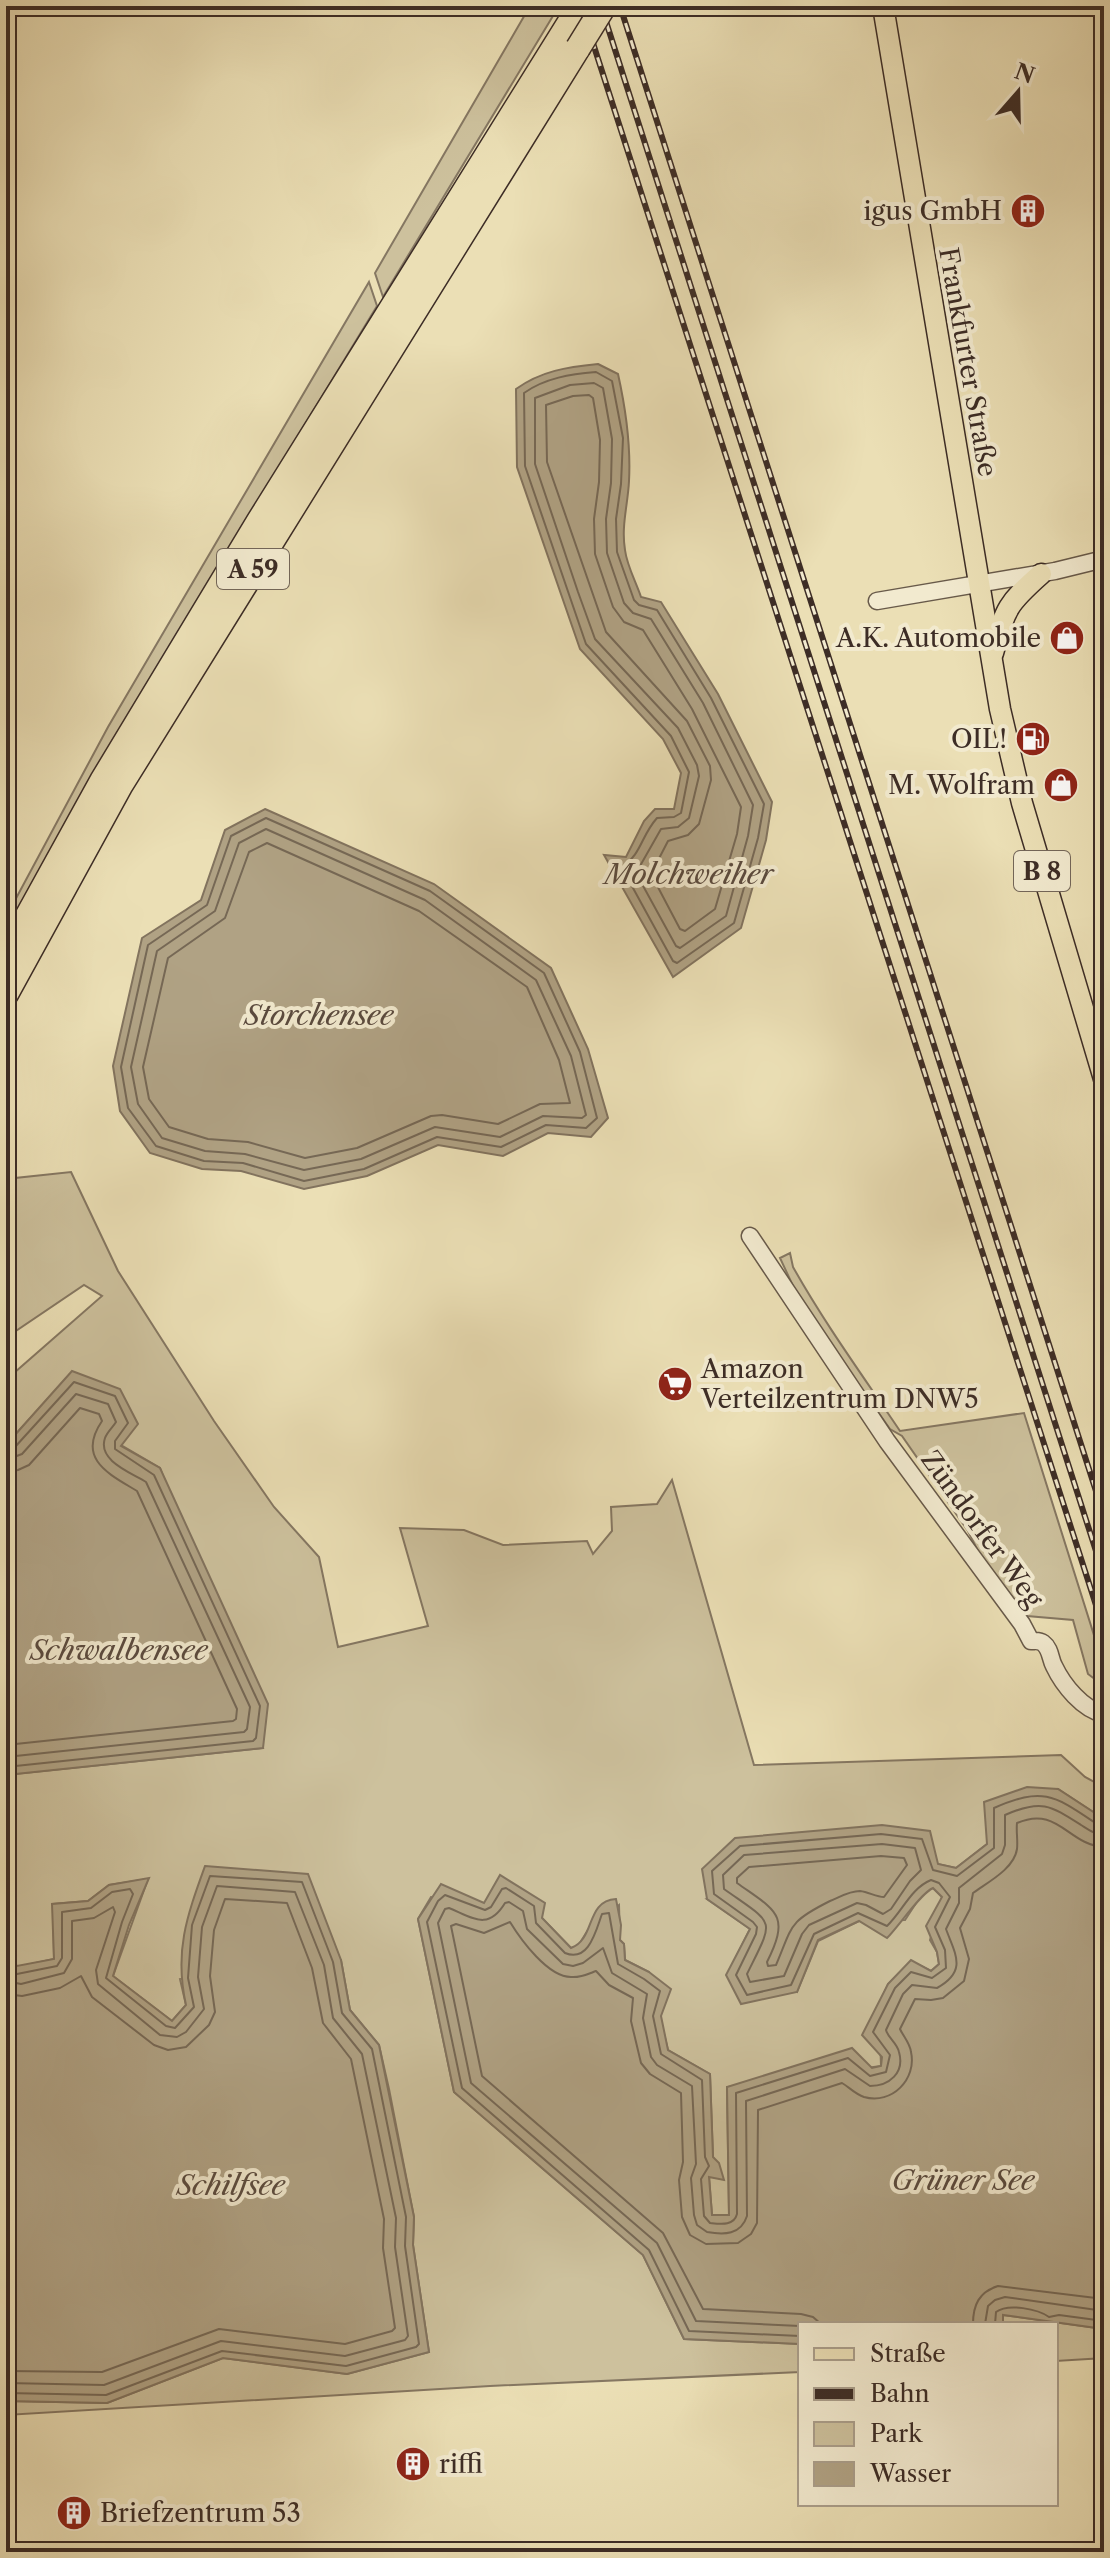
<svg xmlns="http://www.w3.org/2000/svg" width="1110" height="2558" font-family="'Libre Caslon Text',serif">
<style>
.green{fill:#cdc19d;stroke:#857762;stroke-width:2}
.water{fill:#b0a284;stroke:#82735e;stroke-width:2}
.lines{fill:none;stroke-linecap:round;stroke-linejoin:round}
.shore{stroke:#766855;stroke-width:2}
.minor-casing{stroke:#685a4a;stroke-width:19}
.major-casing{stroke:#3d2d26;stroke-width:23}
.highway-casing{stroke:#3d2d26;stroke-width:27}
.minor{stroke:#f2eacf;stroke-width:16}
.major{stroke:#ebdfb5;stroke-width:20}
.highway{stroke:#ebdfb5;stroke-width:24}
.rail-casing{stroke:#3d2d26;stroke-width:6}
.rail{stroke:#f2eacf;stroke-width:3;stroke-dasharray:9;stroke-linecap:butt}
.highway-bridge-casing{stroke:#3d2d26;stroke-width:27;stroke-linecap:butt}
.highway-bridge{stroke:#ebdfb5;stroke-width:24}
.labels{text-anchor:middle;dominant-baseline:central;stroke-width:8;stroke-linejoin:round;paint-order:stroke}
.shield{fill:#f2eacf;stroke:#736659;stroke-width:2}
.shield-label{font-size:24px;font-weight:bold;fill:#3d2d26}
.poi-label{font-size:26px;fill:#3d2d26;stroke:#f2eacf;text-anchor:end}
.street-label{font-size:26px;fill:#3d2d26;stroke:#f2eacf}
.water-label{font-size:28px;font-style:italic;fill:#5a4a3e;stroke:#f2eacf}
</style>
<rect width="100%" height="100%" fill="#ebdfb5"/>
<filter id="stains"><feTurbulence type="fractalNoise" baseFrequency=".0025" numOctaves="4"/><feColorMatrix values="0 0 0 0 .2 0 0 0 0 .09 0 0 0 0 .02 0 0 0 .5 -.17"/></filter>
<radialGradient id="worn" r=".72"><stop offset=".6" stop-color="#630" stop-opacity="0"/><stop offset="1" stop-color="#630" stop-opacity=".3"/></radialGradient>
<g class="green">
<polygon points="530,6 559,6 383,297 375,273"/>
<polygon points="369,282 377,306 115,737 6,932 6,917 108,727"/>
<polygon points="71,1172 118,1271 214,1421 274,1507 319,1557 338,1647 428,1626 400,1528 464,1530 503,1545 587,1541 593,1554 612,1531 611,1507 657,1504 672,1480 754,1765 1061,1755 1085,1777 1104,1787 1104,1819 1058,1789 956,1868 938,1864 707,1899 750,1929 727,1975 797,1992 818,1941 859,1921 905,1920 924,1891 933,1888 942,1897 930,1940 937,1952 939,1964 931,1971 911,1961 888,1984 879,2005 881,2066 727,2087 729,2215 712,2215 709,2176 723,2179 713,2157 710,2074 668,2050 649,1972 625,1960 624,1944 620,1940 619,1905 588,1930 578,1946 571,1948 542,1918 484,1903 431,1897 418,1919 454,2092 643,2255 684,2339 800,2344 800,2372 490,2386 6,2415 6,2401 107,2403 223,2358 347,2374 429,2352 413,2245 414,2217 389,2089 379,2045 350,2010 341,1960 180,1979 186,2005 172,2021 113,1976 148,1879 109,1885 88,1901 53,1904 54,1959 17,1967 6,1951 6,1775 263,1748 160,1468 121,1445 72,1372 6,1445 6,1380 102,1296 84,1285 10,1335 6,1340 6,1179"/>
<path d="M 790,1253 L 793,1267 C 825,1324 863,1376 900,1431 L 1024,1413 L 1104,1667 L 1104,1686 L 1088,1674 L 1073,1620 L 1027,1616 L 980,1555 L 968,1531 L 902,1436 L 890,1429 L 828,1341 L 794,1288 L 780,1258 Z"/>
<polygon points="1003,2315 1104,2329 1104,2358 1056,2361 1056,2324 1003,2324"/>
</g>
<g class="water">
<path d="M 598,364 L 618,374 C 626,410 631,444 629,481 C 628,504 621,526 625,550 C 627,566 636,582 641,597 L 661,602 L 718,694 L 772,802 L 766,840 L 741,928 L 673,977 L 604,855 L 626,857 L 644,821 L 655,809 L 674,809 L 681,773 L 663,739 L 580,649 L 517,467 L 516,389 C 541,371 567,367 598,364 Z"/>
<polygon points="265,809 434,884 551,968 588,1049 608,1118 591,1137 548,1133 503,1156 438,1145 367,1176 304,1189 241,1171 202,1169 150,1153 120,1111 113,1066 142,938 201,900 225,830"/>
<polygon points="72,1371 120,1389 138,1424 121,1446 160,1468 268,1704 263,1748 6,1775 6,1445"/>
<path d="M 1027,1787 L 1058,1789 L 1104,1819 L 1104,2329 L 1003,2315 L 1003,2324 L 800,2324 L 800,2344 L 684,2339 L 643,2255 L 454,2092 L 418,1919 L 441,1884 L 484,1903 L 500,1875 L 545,1903 L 542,1918 L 571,1948 C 596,1939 585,1901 616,1899 L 621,1925 L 620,1940 L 624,1944 L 625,1960 L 649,1972 L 671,1989 L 661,2016 L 668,2050 L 710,2074 L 713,2157 L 719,2163 L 724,2180 L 709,2177 L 712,2215 L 729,2215 L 727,2087 L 852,2048 L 872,2068 L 881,2066 L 882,2057 L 862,2035 L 888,1984 L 911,1960 L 931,1971 L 939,1964 L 937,1952 L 926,1926 L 942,1897 L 933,1888 C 921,1893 899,1926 887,1938 L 859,1921 L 818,1940 L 797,1992 L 741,2004 L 726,1975 L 750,1929 L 707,1899 L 702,1869 L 735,1838 L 882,1825 L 930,1831 L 938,1864 L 956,1868 L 987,1844 L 984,1802 Z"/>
<path d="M 205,1866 L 308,1874 L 341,1960 L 350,2010 L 379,2045 L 414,2217 L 413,2245 L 429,2352 L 347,2374 L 223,2358 L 107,2403 L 6,2401 L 6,1951 L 17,1966 L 54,1959 L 52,1904 L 88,1901 L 109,1885 L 149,1878 L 129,1925 L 113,1976 L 172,2021 L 186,2005 C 174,1951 187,1916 205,1866 Z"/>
</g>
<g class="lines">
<g class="shore">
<path d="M 596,372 L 612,381 L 623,438 L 621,484 L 616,519 L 617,552 L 634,600 L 639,605 L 657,610 L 711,698 L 764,804 L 758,838 L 734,923 L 677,963 L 673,961 L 622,868 C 642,853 641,836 657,818 L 674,817 L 681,813 L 689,772 L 671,736 L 586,644 L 525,466 L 524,393 C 545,378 571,374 596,372 Z"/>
<polygon points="594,383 603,388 612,439 611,483 606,519 607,553 624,603 633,613 651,619 703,703 753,805 748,836 726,916 680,948 676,946 636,873 661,829 678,827 689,818 699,776 697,765 678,728 595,639 578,592 535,464 535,398 570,385"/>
<polygon points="589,395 593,398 600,440 599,482 594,519 595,554 613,607 624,622 643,630 692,709 741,807 737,834 715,909 685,931 680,929 651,874 668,841 688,835 699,824 711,780 710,766 687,721 606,632 547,462 546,405 573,396"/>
<polygon points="266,818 430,891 544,973 580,1052 597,1118 586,1128 546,1125 501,1147 437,1137 364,1169 304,1181 243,1163 204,1161 156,1146 128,1108 121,1067 148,945 207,905 231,836"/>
<polygon points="266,829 425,900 536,980 571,1056 586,1115 582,1118 543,1116 500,1137 435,1127 361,1159 304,1170 245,1154 205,1151 162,1138 138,1104 131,1067 157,951 215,911 239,843"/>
<polygon points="267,843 419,911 527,987 559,1060 570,1103 540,1104 498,1124 442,1115 431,1116 357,1148 305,1158 248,1142 208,1139 169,1127 149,1099 143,1067 168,958 225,918 249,852"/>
<polyline points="6,1450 15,1447 74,1382 115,1396 128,1423 115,1441 115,1449 154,1475 260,1706 256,1738 253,1741 6,1767"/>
<path d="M 6,1460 L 22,1454 L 76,1394 L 108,1404 L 116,1422 C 113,1427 107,1432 105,1438 C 97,1461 132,1473 146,1482 L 250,1707 L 247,1729 L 244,1732 L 6,1757"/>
<path d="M 6,1472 L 18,1470 L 29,1465 L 80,1408 L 99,1414 L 102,1421 C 76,1459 109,1474 137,1491 L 237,1709 L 236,1719 L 233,1721 L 6,1745"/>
<path d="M 882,1844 L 915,1848 L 921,1870 L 910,1881 L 891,1909 L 883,1914 L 866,1905 L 857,1903 L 809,1925 L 802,1934 L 784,1976 L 750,1982 L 747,1974 C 775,1917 776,1926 724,1889 L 723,1875 L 744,1855 Z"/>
<path d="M 881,1856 L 904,1858 L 907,1865 L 884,1897 C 876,1897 869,1892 860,1891 C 849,1891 840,1897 830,1901 C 788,1922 793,1925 776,1965 L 768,1966 L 767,1962 C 791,1914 776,1911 737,1883 L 737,1878 L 749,1867 Z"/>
<polyline points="6,1965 17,1974 57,1966 62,1958 62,1912 91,1908 112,1892 130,1889 133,1894 122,1922 106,1978 166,2026 175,2028 194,2007 188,1978 192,1925 210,1876 302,1882 333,1962 342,2013 372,2049 406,2217 405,2246 419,2344 416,2347 346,2366 222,2351 106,2395 6,2393"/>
<polyline points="6,1981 21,1984 64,1973 72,1959 72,1921 94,1918 113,1907 115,1912 96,1970 98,1984 160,2035 177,2037 186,2032 204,2009 198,1977 202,1927 217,1886 295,1892 324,1965 333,2018 362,2054 396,2218 395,2247 408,2336 405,2340 345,2356 221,2341 104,2385 6,2383"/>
<polyline points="6,1994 22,1996 60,1988 81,1976 92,1997 154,2045 168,2050 186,2047 209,2025 215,2012 210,1976 214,1930 225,1899 287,1903 312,1968 323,2023 351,2059 384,2219 383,2248 395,2328 392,2331 345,2344 219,2329 102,2372 6,2371"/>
<path d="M 821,2324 L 813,2317 L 801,2314 L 703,2309 L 663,2233 L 482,2076 L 451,1926 L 456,1924 L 484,1933 L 510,1922 C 521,1940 548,1977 571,1977 C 580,1978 588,1974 596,1971 L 609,1985 L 633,1998 L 631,2021 L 641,2063 L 650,2074 L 681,2093 L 683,2162 L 679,2180 L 682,2217 L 690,2235 L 706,2244 L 738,2243 L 751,2234 L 757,2223 L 758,2110 L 842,2083 C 849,2087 855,2094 864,2097 C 892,2105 917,2079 911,2052 C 910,2043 903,2036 900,2029 L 915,1999 L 931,2000 L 943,1998 L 964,1981 L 969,1959 L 960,1928 L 970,1909 L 973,1893 C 988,1882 1014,1869 1017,1849 C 1018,1840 1016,1831 1017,1823 C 1058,1805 1068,1845 1104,1847"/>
<path d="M 973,2324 C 973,2305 979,2292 998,2286 L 1104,2299"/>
<polyline points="985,2324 988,2306 995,2300 1005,2297 1104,2311"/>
<path d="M 995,2324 L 996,2312 C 1008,2303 1038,2309 1049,2317 L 1059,2315 L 1104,2321"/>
<path d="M 800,2326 L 696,2321 L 657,2243 L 471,2083 L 438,1923 L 445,1909 L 449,1908 C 473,1918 488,1931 505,1903 L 509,1902 L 523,1911 L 527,1929 L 563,1964 L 573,1966 L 583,1963 L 603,1948 L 612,1973 L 647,1994 L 643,2018 L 651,2057 L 657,2065 L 692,2086 L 696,2164 L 691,2178 L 694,2215 L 697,2225 L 707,2232 C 724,2235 741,2235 747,2216 L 746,2101 L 845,2069 L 870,2086 C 889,2086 905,2073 899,2052 C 897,2043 888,2038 886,2030 L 903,1994 L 912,1985 L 937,1988 C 968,1971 955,1954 946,1929 L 959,1903 L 959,1888 L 1002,1854 L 1005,1845 L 1005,1815 C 1041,1799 1050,1805 1081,1825 C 1089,1830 1094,1834 1104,1835"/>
<path d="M 800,2336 L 689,2331 L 649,2250 L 462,2088 L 427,1922 L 438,1901 L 445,1895 L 485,1910 L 491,1907 L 502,1889 L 506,1888 L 534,1906 L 536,1923 L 565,1953 C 589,1963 596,1930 602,1914 L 609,1913 L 618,1964 L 644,1979 L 660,1991 L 653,2016 L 661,2054 L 702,2080 L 705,2157 L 709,2166 L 701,2179 L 704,2216 L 710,2223 C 721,2224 734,2226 737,2214 L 736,2093 L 848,2058 L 870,2076 L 886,2072 L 890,2055 L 873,2032 L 895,1988 L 911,1972 L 932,1978 L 946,1968 L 945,1950 L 935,1927 L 950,1897 L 939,1883 L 931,1880 C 911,1888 902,1912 887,1926 L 858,1913 L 814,1934 L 791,1985 L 747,1995 L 736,1975 L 756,1934 L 757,1927 L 753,1922 L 714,1894 L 712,1871 L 740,1846 L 881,1834 L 922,1839 L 933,1870 L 957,1876 L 994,1848 L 994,1808 C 1044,1786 1055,1796 1097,1824 L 1104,1825"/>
</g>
<g class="minor-casing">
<g id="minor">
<polyline points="877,601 1055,571 1104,559"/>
<path d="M 750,1236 L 887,1441 L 1022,1624 L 1031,1641 C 1036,1641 1039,1640 1043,1643 C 1051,1649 1050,1659 1054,1666 C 1063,1685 1083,1710 1104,1714"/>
</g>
</g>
<g class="major-casing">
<g id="major">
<polyline points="883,6 1000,709 1022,803 1104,1079"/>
<path d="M 993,653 C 1006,608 1006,605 1041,574"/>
</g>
</g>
<g class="highway-casing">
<g id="highway">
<polyline points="6,955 102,781 259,521 580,6"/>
<polyline points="6,994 120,786 578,48"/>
</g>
</g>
<use href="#minor" class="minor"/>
<use href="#major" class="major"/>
<use href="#highway" class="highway"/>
<g class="rail-casing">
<g id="rail">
<polyline points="581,6 1104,1630"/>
<polyline points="601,6 1104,1576"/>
<polyline points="620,6 1104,1516"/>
</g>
</g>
<use href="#rail" class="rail"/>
<g class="highway-bridge-casing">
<polyline id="highway-bridge" points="578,48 604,6"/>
</g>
<use href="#highway-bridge" class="highway-bridge"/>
</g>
<defs>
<g id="building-disc" transform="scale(1.8)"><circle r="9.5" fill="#8f2418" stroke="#f2eacf"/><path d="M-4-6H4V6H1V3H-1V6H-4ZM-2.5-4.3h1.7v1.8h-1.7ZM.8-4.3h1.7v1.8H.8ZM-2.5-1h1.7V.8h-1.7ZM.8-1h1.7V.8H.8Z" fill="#fff"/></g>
<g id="shop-disc" transform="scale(1.8)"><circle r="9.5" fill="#8f2418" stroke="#f2eacf"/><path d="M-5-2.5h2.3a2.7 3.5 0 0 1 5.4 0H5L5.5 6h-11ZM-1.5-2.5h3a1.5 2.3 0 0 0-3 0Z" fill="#fff"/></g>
<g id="fuel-disc" transform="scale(1.8)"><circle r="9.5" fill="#8f2418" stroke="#f2eacf"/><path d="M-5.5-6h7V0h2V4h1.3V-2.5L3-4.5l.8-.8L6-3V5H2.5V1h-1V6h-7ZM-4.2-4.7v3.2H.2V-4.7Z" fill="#fff"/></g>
<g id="supermarket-disc" transform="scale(1.8)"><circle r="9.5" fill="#8f2418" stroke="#f2eacf"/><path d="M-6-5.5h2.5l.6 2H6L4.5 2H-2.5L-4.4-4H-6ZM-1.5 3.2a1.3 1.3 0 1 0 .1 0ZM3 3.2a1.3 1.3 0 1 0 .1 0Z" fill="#fff"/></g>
</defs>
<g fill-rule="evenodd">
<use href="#building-disc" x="1028" y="211"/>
<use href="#shop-disc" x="1067" y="638"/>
<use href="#fuel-disc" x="1033" y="739"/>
<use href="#shop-disc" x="1061" y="785"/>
<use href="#supermarket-disc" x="675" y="1384"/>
<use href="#building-disc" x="413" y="2464"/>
<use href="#building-disc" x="74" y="2513"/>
</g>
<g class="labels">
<g class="shield">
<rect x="217" y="549" width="72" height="40" rx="6"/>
<rect x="1014" y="851" width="56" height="40" rx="6"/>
</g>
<g class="shield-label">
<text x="253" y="569">A 59</text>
<text x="1042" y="871">B 8</text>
</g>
<g class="poi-label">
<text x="1002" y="211">igus GmbH</text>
<text x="1041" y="638">A.K. Automobile</text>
<text x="1007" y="739">OIL!</text>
<text x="1035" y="785">M. Wolfram</text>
<text x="701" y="1369" text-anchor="start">Amazon<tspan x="701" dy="30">Verteilzentrum DNW5</tspan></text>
<text x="439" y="2464" text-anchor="start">riffi</text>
<text x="100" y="2513" text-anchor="start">Briefzentrum 53</text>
</g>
<g class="street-label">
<text transform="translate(968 362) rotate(80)">Frankfurter Straße</text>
<text transform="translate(982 1529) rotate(54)">Zündorfer Weg</text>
</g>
<g class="water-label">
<text x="689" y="874">Molchweiher</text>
<text x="319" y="1015">Storchensee</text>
<text x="119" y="1650">Schwalbensee</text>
<text x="963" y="2180">Grüner See</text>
<text x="231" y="2185">Schilfsee</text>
</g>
</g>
<rect width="1110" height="2558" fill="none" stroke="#ebdfb5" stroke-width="32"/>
<rect x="8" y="8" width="1094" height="2542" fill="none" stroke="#3d2d26" stroke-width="4"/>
<rect x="16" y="16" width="1078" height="2526" fill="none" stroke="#3d2d26" stroke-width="2"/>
<rect x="798" y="2322" width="260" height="184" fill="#f2eacf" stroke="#aa9e8b" stroke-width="2"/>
<rect x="814" y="2348" width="40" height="12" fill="#ebdfb5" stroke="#aa9e8b" stroke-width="2"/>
<text x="870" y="2362" font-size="24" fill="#3d2d26">Straße</text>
<rect x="814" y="2388" width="40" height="12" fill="#3d2d26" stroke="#aa9e8b" stroke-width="2"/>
<text x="870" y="2402" font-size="24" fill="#3d2d26">Bahn</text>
<rect x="814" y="2422" width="40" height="24" fill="#cdc19d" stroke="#aa9e8b" stroke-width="2"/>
<text x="870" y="2442" font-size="24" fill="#3d2d26">Park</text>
<rect x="814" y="2462" width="40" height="24" fill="#b0a284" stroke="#aa9e8b" stroke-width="2"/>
<text x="870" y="2482" font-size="24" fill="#3d2d26">Wasser</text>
<g transform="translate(1018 92) rotate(20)" stroke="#f2eacf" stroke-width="6" paint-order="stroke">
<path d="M0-6L14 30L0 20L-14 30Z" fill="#3d2d26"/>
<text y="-12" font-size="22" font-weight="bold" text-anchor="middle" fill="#3d2d26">N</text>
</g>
<rect width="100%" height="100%" filter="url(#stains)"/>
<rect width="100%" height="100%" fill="url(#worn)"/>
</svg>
